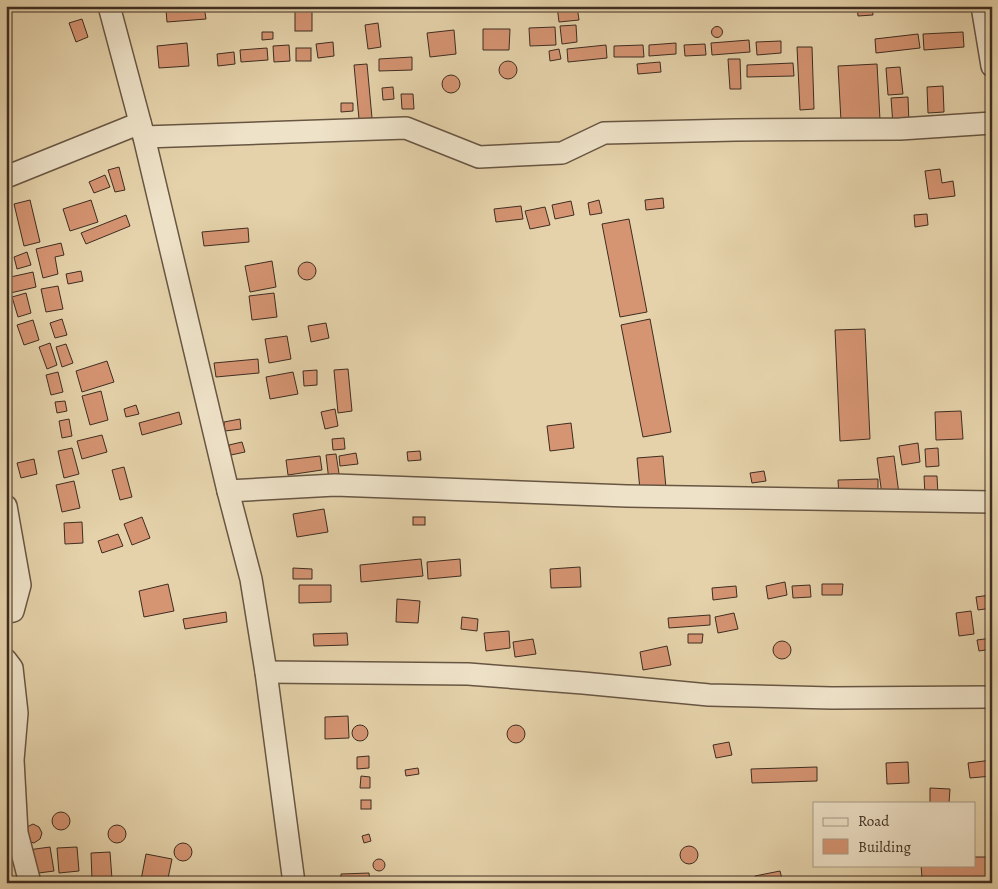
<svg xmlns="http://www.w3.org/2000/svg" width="998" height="889" font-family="Alegreya,serif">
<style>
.building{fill:#d59472;stroke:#3e2d21}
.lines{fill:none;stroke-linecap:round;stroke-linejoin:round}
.minor-casing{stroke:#685643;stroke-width:24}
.minor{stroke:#eee2c8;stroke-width:21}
</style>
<rect width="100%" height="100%" fill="#e5d2aa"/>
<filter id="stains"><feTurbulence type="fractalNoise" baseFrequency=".004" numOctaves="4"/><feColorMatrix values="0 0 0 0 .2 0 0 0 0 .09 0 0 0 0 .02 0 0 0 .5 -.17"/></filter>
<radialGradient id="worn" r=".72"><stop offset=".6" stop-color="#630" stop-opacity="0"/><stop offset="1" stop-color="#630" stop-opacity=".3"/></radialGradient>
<g class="building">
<polygon points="187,6 204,6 206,19 167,22 166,10 187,7"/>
<rect x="295" y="6" width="17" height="25"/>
<polygon points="557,6 577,6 579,20 559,22"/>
<polygon points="857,6 872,6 873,15 858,16"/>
<polygon points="82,19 88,37 76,42 69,23"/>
<polygon points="378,23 381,47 368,49 365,25"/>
<polygon points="576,25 577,42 562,44 560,26"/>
<circle cx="717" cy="32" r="5.5"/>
<polygon points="555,27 556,45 530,46 529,28"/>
<polygon points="483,29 510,29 509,50 483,50"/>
<polygon points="454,30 456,54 430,57 427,33"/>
<polygon points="262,32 273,32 273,39 262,40"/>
<polygon points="963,32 964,47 924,50 923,34"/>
<polygon points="918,34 920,48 876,53 875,39"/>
<polygon points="749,40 750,52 712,55 711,43"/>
<polygon points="781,41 781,53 757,55 756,42"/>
<polygon points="333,42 334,56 318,58 316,44"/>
<polygon points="187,43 189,66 159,68 157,46"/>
<polygon points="676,43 676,54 649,56 649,45"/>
<polygon points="705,44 706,55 685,56 684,45"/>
<polygon points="289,45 290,61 274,62 273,46"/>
<polygon points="606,45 607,58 568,62 567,49"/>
<polygon points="643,45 644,57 614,57 614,46"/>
<polygon points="797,47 812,47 814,109 800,110"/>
<polygon points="267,48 268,60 241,62 240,50"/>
<rect x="296" y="48" width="15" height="13"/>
<polygon points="559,49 561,59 550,61 549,51"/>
<polygon points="234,52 235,64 218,66 217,54"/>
<polygon points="412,57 412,70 379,71 379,59"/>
<polygon points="728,59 740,59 741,89 730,89"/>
<circle cx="508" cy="70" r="9"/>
<polygon points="660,62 661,72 638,74 637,64"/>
<polygon points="793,63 794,76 747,77 747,65"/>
<polygon points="367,64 372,118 359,119 354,65"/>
<polygon points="877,64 880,120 841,121 838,66"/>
<polygon points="900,67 903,94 888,95 886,68"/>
<circle cx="451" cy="84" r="9"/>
<polygon points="943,86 944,112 928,113 927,87"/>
<polygon points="393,87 394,99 383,100 382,88"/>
<polygon points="401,94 413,94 414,109 402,109"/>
<polygon points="908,97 909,124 893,125 891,98"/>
<polygon points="341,103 353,103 353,111 341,112"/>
<polygon points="119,167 125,190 115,192 108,170"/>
<polygon points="940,169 942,183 953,181 955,196 929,199 925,171"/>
<polygon points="105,175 110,187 94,193 89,182"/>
<polygon points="663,198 664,208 646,210 645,200"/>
<polygon points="30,200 40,242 24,246 14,204"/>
<polygon points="91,200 98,222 70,231 63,209"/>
<polygon points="599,200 602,213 590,215 588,203"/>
<polygon points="571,201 574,215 555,219 552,205"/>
<polygon points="521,206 523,219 496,222 494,209"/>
<polygon points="545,207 550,225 530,229 525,211"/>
<polygon points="927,214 928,225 915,227 914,215"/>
<polygon points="126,215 130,226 86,244 81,233"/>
<polygon points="629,219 647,312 620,317 602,224"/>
<polygon points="248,228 249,242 204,246 202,232"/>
<polygon points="61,243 64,255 55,257 58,274 43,278 36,249"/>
<polygon points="27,252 31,265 17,269 14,257"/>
<polygon points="272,261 276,287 250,292 245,266"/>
<circle cx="307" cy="271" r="9"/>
<polygon points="81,271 83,281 68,284 66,274"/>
<polygon points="33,272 36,287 6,294 6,278"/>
<polygon points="58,286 63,309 46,312 41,289"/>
<polygon points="26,293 31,313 18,317 12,297"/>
<polygon points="274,293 277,317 252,320 249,296"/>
<polygon points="62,319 67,335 55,338 50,323"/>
<polygon points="650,319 671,432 643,437 621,325"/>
<polygon points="33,320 39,340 24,345 17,325"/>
<polygon points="326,323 329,338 311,342 308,326"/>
<polygon points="865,329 870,439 840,441 835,330"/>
<polygon points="287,336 291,359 269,363 265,339"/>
<polygon points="50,343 57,365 47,369 39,347"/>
<polygon points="66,344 73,363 62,367 56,347"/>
<polygon points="258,359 259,373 216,377 214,363"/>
<polygon points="107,361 114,382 82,392 76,371"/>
<polygon points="348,369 352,411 338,413 334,370"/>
<polygon points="317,370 317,385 304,386 303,371"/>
<polygon points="58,372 63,392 51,395 46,375"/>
<polygon points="293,372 298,394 270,399 266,377"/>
<polygon points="101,391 108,420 90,425 82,396"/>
<polygon points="65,401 67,411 57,413 55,402"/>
<polygon points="136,405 139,414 126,417 124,409"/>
<polygon points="335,409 338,426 325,429 321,412"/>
<polygon points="961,411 963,439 936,440 935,412"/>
<polygon points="179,412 182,424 142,435 139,423"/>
<polygon points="69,419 72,436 62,438 59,421"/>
<polygon points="240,419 241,429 225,431 224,422"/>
<polygon points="571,423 574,448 550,451 547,426"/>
<polygon points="102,435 107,452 82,459 77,441"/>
<polygon points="344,438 345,449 333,450 332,439"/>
<polygon points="242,442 245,452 231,455 229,445"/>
<polygon points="918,443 920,462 902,465 899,446"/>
<polygon points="72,448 79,474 64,478 58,451"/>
<polygon points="938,448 939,466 926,467 925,449"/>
<polygon points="420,451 421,460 408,461 407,452"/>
<polygon points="356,453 358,464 340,466 339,456"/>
<polygon points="336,454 340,480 329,481 326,455"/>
<polygon points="320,456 322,470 288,475 286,460"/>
<polygon points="663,456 666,488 640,490 637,458"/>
<polygon points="894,456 899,494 882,495 877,458"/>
<polygon points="34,459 37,474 21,478 17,463"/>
<polygon points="124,467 132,497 120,500 112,470"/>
<polygon points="764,471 766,481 752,483 750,473"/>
<polygon points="924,476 937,476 938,495 925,495"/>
<polygon points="878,479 878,496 839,497 838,480"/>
<polygon points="74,481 80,508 62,512 56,485"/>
<polygon points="324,509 328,532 297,537 293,514"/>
<polygon points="142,517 150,538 132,545 124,524"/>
<rect x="413" y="517" width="12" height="8"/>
<polygon points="82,522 83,543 65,544 64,523"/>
<polygon points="118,534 123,546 102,553 98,541"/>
<polygon points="421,559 423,576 361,582 360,565"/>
<polygon points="460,559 461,576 428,579 427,562"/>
<polygon points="580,567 581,587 551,588 550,569"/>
<polygon points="293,568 312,569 312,579 293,579"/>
<polygon points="785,582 787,595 768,599 766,586"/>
<polygon points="168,584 174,611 144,617 139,591"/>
<polygon points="822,584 843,584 842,595 822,595"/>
<polygon points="299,585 331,585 331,602 299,603"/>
<polygon points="810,585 811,597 793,598 792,586"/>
<polygon points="736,586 737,597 713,600 712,588"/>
<polygon points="990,595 992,608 978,610 976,597"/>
<polygon points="397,599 420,601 418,623 396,622"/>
<polygon points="971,611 974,634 959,636 956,613"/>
<polygon points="226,612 227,622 185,629 183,619"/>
<polygon points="734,613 738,629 718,633 715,617"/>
<polygon points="710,615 710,625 669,628 668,618"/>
<polygon points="462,617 478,619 477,631 461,629"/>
<polygon points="509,631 510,648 486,651 484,633"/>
<polygon points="347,633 348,645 314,646 313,634"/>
<polygon points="688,634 703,634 702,643 688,643"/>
<polygon points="992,638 992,649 979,651 977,640"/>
<polygon points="533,639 536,654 515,657 513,642"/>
<circle cx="782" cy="650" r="9"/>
<polygon points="667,646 671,665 643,670 640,652"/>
<polygon points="348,716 349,738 325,739 325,717"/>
<circle cx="360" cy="733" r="8"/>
<circle cx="516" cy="734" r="9"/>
<polygon points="729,742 732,755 716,758 713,745"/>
<polygon points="369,756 369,768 357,769 357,757"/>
<polygon points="992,760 992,776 970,778 968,763"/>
<polygon points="908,762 909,783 887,784 886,763"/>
<polygon points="817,767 817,781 752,783 751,769"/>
<polygon points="418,768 419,774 406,776 405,770"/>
<polygon points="361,776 370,777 370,788 360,788"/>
<polygon points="930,788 950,789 949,803 930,803"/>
<rect x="361" y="800" width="10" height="9"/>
<circle cx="61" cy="821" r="9"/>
<polygon points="33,824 39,827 42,833 40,839 34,843 27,841 27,827"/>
<circle cx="117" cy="834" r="9"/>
<polygon points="369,834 371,841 364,843 362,836"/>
<circle cx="183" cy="852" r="9"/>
<circle cx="689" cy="855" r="9"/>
<polygon points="50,847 54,871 31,874 28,850"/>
<polygon points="77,847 79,871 59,873 57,848"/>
<polygon points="110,852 112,879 92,880 91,853"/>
<polygon points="146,854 172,859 167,883 151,883 141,880"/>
<polygon points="974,857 992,857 992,878 922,878 921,865 974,865"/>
<circle cx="379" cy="865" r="6"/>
<polygon points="780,871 783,883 756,883 755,876"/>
<polygon points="369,873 370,883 341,883 341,874"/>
</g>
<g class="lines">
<g class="minor-casing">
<g id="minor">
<polyline points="109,6 144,137 228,491 251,579 266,672 294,883"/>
<polyline points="982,6 992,66"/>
<polyline points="144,137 406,128 479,157 562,153 604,133 736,130 900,129 992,123"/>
<polyline points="6,177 140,123"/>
<polyline points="228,491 335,485 627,496 992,502"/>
<polyline points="6,506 20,585 13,611 6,612"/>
<polyline points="6,660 12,668 17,713 13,760 17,833 30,883"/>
<polyline points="266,672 468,674 583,683 709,695 832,698 992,697"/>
</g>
</g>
<use href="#minor" class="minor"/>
</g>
<rect width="998" height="889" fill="none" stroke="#e5d2aa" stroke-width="25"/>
<rect x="8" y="8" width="983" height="874" fill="none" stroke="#3e2d21" stroke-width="2.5"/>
<rect x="12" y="12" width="973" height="864" fill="none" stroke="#3e2d21"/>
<rect x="813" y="802" width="162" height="65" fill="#eee2c8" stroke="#a89a85"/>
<rect x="823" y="818" width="25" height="8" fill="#eee2c8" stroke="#a89a85"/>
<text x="858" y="826" font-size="15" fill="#3e2d21">Road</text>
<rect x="823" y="839" width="25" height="15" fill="#d59472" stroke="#a89a85"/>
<text x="858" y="852" font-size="15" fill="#3e2d21">Building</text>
<rect width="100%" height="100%" filter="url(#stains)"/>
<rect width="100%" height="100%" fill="url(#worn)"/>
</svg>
